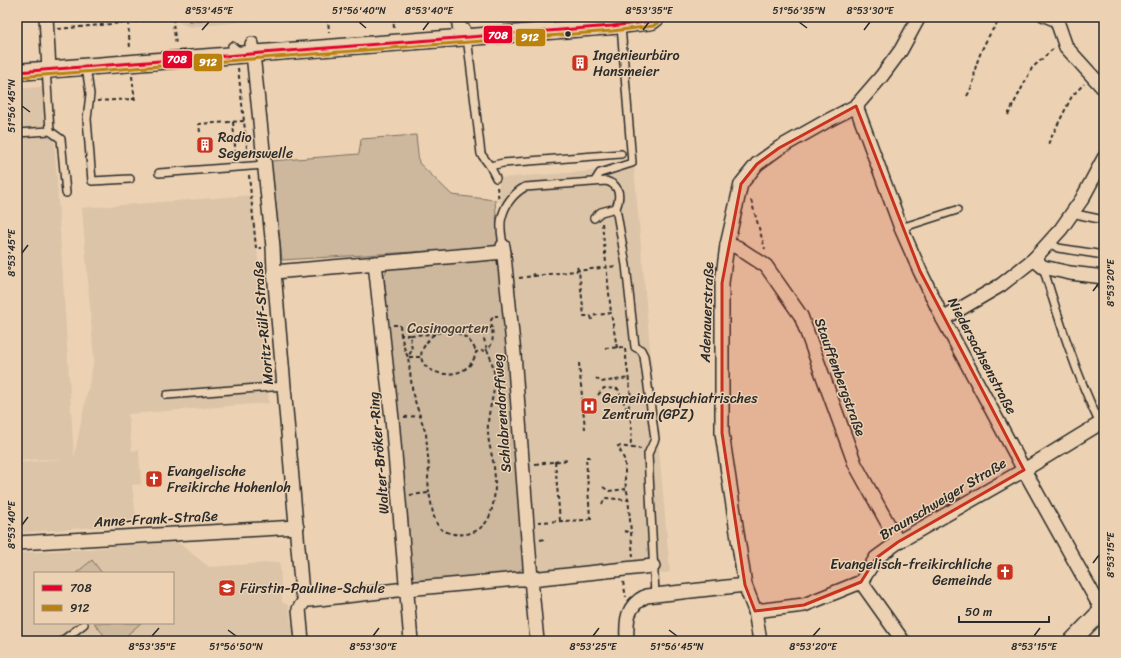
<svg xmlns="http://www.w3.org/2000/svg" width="1121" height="658" font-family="Sriracha,sans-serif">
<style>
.built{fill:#dcc4a8;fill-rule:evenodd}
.green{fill:#cdb79d;stroke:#7c7164}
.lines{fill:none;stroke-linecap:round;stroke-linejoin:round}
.service-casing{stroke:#2b2b2b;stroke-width:10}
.minor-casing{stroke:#2b2b2b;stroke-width:16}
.tertiary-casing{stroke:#2b2b2b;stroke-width:19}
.path{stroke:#2b2b2b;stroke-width:2;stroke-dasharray:4 3;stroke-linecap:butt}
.service{stroke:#ecd2b3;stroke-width:7}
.minor{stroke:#ecd2b3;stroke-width:13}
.tertiary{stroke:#ecd2b3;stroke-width:16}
.bus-1-casing{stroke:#ecd2b3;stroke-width:6}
.bus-2-casing{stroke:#ecd2b3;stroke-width:6}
.bus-1{stroke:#e4002b;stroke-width:3}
.bus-2{stroke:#ba810d;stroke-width:3}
.marked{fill:#c8321e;fill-opacity:0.2;stroke:#c8321e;stroke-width:3;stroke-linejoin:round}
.ticks{fill:none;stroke:#2b2b2b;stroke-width:1.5}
.bus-dot{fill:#2b2b2b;stroke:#ecd2b3;stroke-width:1.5}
.labels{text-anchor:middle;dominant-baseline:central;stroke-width:3;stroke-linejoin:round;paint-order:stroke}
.poi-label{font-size:14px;fill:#2b2b2b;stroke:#ecd2b3;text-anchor:start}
.street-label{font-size:14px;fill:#2b2b2b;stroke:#ecd2b3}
.park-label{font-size:14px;fill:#43403c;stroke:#ecd2b3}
.line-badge{stroke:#ecd2b3;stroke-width:1.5}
.badge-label{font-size:11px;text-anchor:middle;font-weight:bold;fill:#fff}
.neatline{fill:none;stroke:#2b2b2b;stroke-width:1.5}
.ticks-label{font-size:10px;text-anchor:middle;fill:#2b2b2b}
</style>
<rect width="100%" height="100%" fill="#ecd2b3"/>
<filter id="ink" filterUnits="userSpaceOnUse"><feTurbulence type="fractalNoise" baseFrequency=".025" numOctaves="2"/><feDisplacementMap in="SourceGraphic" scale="8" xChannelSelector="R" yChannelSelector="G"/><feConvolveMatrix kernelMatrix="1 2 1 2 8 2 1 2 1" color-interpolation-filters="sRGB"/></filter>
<g filter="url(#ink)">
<g class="built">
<polygon points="178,17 296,17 189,27 178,22"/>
<polygon points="51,86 74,457 94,359 82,208 253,195 269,403 128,414 132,451 139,449 140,469 141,484 132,485 137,524 17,533 17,463 61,459 17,460 17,89"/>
<polygon points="634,168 670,572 660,574 658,562 545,574 541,572 539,569 498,178"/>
<path d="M 175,540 L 209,567 L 280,562 L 282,602 L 289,606 L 291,624 L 293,624 L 295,641 L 17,641 L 17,553 L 89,549 ZM 35,573 L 173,573 L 173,623 L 35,623 Z"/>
</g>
<g class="green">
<polygon points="188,17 233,17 204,19 203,21 189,22"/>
<polygon points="416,135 419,163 452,195 495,200 498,240 495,247 282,260 271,161 359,154 361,139"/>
<polygon points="501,256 524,566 521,570 516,572 412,583 384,275 388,268"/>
<polygon points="92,560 102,573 76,573"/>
<polygon points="94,623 141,623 120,641 109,641"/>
</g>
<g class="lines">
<g class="service-casing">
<g id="service">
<polyline points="1042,17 1058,24"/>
<polyline points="466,28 481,154 490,166 496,178"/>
<polyline points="232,46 236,49 237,52 235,55"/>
<polyline points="86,67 90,94 87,119 92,181 130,179"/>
<polyline points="50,131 61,139 66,193"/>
<polyline points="17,133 50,131 46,68"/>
<polyline points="490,166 503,163 621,154"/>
<polyline points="159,173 265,165"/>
<polyline points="595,181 600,173 632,163 621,26 623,24"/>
<polyline points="1073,212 1080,215 1104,220"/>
<polyline points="594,218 601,212 616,208"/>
<polyline points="901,228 957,210"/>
<polyline points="1049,242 1058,248 1104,255"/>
<path d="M 503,246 C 502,237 499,225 502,217 C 505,204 514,193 525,187 L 606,181 C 620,185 621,196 616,208 L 626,265 L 635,347 L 641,350 L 644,356 L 655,439 L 648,454 L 655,594"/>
<path d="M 1043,267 C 1059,320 1076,374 1100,424"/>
<polyline points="1102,276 1101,281 1104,292"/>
<polyline points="167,395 284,386"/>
<polyline points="62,641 84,624"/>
</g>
</g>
<g class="minor-casing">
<g id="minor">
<polyline points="46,17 49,69"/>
<polyline points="458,17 461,38"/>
<polyline points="1058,24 1066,47 1104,89"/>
<polyline points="252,44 273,247 274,272 302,593 306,598"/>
<polyline points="856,106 901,228 920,271 943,319 1024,470 1102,610"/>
<polyline points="727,245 737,247 766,266 801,316 855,464 898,542"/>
<polyline points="503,246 514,354 531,579 537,641"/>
<polyline points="1034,259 1043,267 1070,273 1104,277"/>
<polyline points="375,263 392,419 411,641"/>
<polyline points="274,272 504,252"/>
<polyline points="943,319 1001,285 1034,259 1061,229 1082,199 1104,158"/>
<polyline points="17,543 297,527"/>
<polyline points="861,582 903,641"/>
<polyline points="306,598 309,600 319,599 406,589 518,579 531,579 653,566"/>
<polyline points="755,611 804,605 861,582 876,558 898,542 1024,470 1104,421"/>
<polyline points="302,641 299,609 306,598"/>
<path d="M 627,641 C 626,621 626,606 646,596 L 745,585"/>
<polyline points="760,641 755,611 745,585 722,433 722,283 727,245 741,184 757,164 779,148 825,122 856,106 881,77 901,50 919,17"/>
</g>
</g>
<g class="tertiary-casing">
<g id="tertiary">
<polyline points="17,72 612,26 652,21 657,17"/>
<polyline points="1072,641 1104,608"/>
</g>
</g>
<g class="path">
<polyline points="328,17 329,33"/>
<polyline points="393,17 394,28"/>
<polyline points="174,18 173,23 176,45"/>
<polyline points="128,22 130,48"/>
<polyline points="58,29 174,18"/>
<polyline points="238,68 248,157"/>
<polyline points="132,76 135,102"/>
<path d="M 967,96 C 970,91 973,85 974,79 C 975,76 974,73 975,70 C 977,58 994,20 1005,17"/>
<polyline points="97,101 134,99"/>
<polyline points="1008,115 1032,68 1053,49"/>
<polyline points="233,122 236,158"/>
<polyline points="200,132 199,124 244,121"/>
<polyline points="1048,144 1072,96 1084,84"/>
<polyline points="249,175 256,248 262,248"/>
<polyline points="497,187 499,201"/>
<polyline points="751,200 765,249"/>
<polyline points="602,223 611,313"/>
<polyline points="577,267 579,271 584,316 591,316"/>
<polyline points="534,276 617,266"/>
<polyline points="519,278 534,276 532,271"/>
<polyline points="592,320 591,316 611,313 617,348"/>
<polyline points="393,325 400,325 401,335"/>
<polyline points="492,328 491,320 494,316 498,316"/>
<polyline points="455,331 481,328"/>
<polyline points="410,335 401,335 405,351 408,357 412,350 410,335 435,334"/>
<polyline points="605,348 626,347"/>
<polyline points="625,349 631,398 628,409"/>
<polyline points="420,357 408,357 413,395 426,434 429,468 428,478 429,493"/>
<polyline points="579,363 585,429"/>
<polyline points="596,378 601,382 629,378"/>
<path d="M 598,395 L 604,388 L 618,389 C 628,414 635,418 630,447"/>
<polyline points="404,417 419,416"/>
<polyline points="590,457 586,457 590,518 594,518"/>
<polyline points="555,461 560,521"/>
<polyline points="535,464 569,460"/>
<polyline points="603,487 609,491 626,489"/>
<path d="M 410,495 L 429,493 C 432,504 432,519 440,528 C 442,530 444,531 447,532 C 465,539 486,531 491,512 C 496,496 496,478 493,461 C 491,451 488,441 488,431 C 487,416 492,403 494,389 C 496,376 493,362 487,350 C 494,343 493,338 492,328 L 481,328 L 487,350 L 476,352 C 469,389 405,374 425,345 C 427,341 431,336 435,334 C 451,326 471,336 476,352"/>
<polyline points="602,504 605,498 629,500"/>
<polyline points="538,522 587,520 590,518"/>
<polyline points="624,531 632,533"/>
<polyline points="540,540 546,539"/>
<polyline points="633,557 628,496 625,482 625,461 618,446 641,449"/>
<polyline points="623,582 626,597"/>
</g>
<use href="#service" class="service"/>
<use href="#minor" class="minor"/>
<use href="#tertiary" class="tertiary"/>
<g class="bus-1-casing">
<polyline id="bus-1" points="17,72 612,26 652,21 657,17"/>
</g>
<g class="bus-2-casing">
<polyline id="bus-2" points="17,77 612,31 653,26 660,21"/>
</g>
<use href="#bus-1" class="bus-1"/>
<use href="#bus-2" class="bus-2"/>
</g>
</g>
<path class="marked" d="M 856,106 L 920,271 L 1024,470 L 898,542 L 876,558 L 861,582 L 804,605 L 755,611 L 745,585 L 722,433 L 722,283 L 741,184 L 757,164 L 779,148 Z"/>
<path class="ticks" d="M 359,22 L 366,28M 799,22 L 807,28M 202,30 L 209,22M 423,30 L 429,22M 643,30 L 649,22M 864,30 L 870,22M 22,106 L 30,112M 22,253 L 28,245M 1093,291 L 1099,283M 22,525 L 28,517M 1093,563 L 1099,555M 228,630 L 236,636M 669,630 L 677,636M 152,636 L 159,628M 373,636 L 379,628M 593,636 L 599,628M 813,636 L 820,628M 1034,636 L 1040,628"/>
<defs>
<g id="building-square" transform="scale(0.9)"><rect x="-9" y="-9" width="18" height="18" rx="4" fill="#c8321e" stroke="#ecd2b3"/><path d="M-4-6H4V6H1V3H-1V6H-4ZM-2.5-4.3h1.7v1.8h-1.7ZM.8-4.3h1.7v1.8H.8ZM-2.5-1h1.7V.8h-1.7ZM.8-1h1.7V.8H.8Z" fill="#fff"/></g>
<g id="hospital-square" transform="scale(0.9)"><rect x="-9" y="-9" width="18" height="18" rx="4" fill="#c8321e" stroke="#ecd2b3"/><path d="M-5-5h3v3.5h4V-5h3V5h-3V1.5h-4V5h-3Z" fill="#fff"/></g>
<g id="church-square" transform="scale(0.9)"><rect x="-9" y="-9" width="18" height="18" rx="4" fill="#c8321e" stroke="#ecd2b3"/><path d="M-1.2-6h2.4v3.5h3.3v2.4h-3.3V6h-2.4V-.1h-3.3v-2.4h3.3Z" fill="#fff"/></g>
<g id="school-square" transform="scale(0.9)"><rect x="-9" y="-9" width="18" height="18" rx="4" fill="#c8321e" stroke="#ecd2b3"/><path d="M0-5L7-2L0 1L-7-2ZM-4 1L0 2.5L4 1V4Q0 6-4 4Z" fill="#fff"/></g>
</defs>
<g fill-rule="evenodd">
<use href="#building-square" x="580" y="63"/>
<use href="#building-square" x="205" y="145"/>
<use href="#hospital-square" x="589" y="406"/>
<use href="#church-square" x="154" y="479"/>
<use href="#church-square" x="1005" y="572"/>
<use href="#school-square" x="227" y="588"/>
</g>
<circle class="bus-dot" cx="568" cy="34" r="3.5"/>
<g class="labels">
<g class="poi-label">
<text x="593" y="55">Ingenieurbüro<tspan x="593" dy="16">Hansmeier</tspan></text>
<text x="218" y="137">Radio<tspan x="218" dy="16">Segenswelle</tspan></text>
<text x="602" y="398">Gemeindepsychiatrisches<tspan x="602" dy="16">Zentrum (GPZ)</tspan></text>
<text x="167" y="471">Evangelische<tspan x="167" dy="16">Freikirche Hohenloh</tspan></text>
<text x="992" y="564" text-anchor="end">Evangelisch-freikirchliche<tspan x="992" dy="16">Gemeinde</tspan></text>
<text x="240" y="588">Fürstin-Pauline-Schule</text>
</g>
<g class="street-label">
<text transform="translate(707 312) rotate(-88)">Adenauerstraße</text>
<text transform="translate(263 323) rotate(-95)">Moritz-Rülf-Straße</text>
<text transform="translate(982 356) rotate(62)">Niedersachsenstraße</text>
<text transform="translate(840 377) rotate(70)">Stauffenbergstraße</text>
<text transform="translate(502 413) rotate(-94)">Schlabrendorffweg</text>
<text transform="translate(379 453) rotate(-95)">Walter-Bröker-Ring</text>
<text transform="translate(943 499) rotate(-31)">Braunschweiger Straße</text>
<text transform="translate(156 519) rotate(-3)">Anne-Frank-Straße</text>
</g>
<g class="park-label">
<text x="448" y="328">Casinogarten</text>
</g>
</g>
<g class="line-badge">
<rect x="483" y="25" width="30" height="19" rx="4" fill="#e4002b"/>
<rect x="515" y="28" width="31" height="19" rx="4" fill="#ba810d"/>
<rect x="162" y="50" width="31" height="19" rx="4" fill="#e4002b"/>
<rect x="193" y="53" width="30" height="19" rx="4" fill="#ba810d"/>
</g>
<g class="badge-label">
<text x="498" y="39">708</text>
<text x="530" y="41">912</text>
<text x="177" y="63">708</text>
<text x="208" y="66">912</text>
</g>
<rect width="1121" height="658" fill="none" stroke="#ecd2b3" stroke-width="44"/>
<rect x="34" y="572" width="140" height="52" fill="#ecd2b3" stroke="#9f8f7d"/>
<rect x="42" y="585" width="20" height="6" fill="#e4002b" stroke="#9f8f7d"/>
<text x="70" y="592" font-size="12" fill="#2b2b2b">708</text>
<rect x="42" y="605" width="20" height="6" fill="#ba810d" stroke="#9f8f7d"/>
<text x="70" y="612" font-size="12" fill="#2b2b2b">912</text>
<path d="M959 616v6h90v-6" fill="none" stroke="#2b2b2b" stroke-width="2"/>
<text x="965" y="616" font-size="12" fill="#2b2b2b" stroke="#ecd2b3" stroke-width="3" paint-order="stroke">50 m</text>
<rect x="22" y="22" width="1077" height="614" class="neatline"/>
<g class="ticks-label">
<text x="209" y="14">8°53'45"E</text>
<text x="359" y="14">51°56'40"N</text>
<text x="429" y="14">8°53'40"E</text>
<text x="649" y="14">8°53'35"E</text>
<text x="799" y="14">51°56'35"N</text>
<text x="870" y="14">8°53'30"E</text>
<text transform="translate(11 106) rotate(-90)" y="4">51°56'45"N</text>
<text transform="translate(11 253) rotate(-90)" y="4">8°53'45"E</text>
<text transform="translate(1110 283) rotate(-90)" y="4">8°53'20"E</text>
<text transform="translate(11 525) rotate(-90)" y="4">8°53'40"E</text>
<text transform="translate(1110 555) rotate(-90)" y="4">8°53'15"E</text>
<text x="152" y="650">8°53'35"E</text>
<text x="236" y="650">51°56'50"N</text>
<text x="373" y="650">8°53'30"E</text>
<text x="593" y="650">8°53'25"E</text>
<text x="677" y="650">51°56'45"N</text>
<text x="813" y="650">8°53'20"E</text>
<text x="1034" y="650">8°53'15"E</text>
</g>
</svg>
